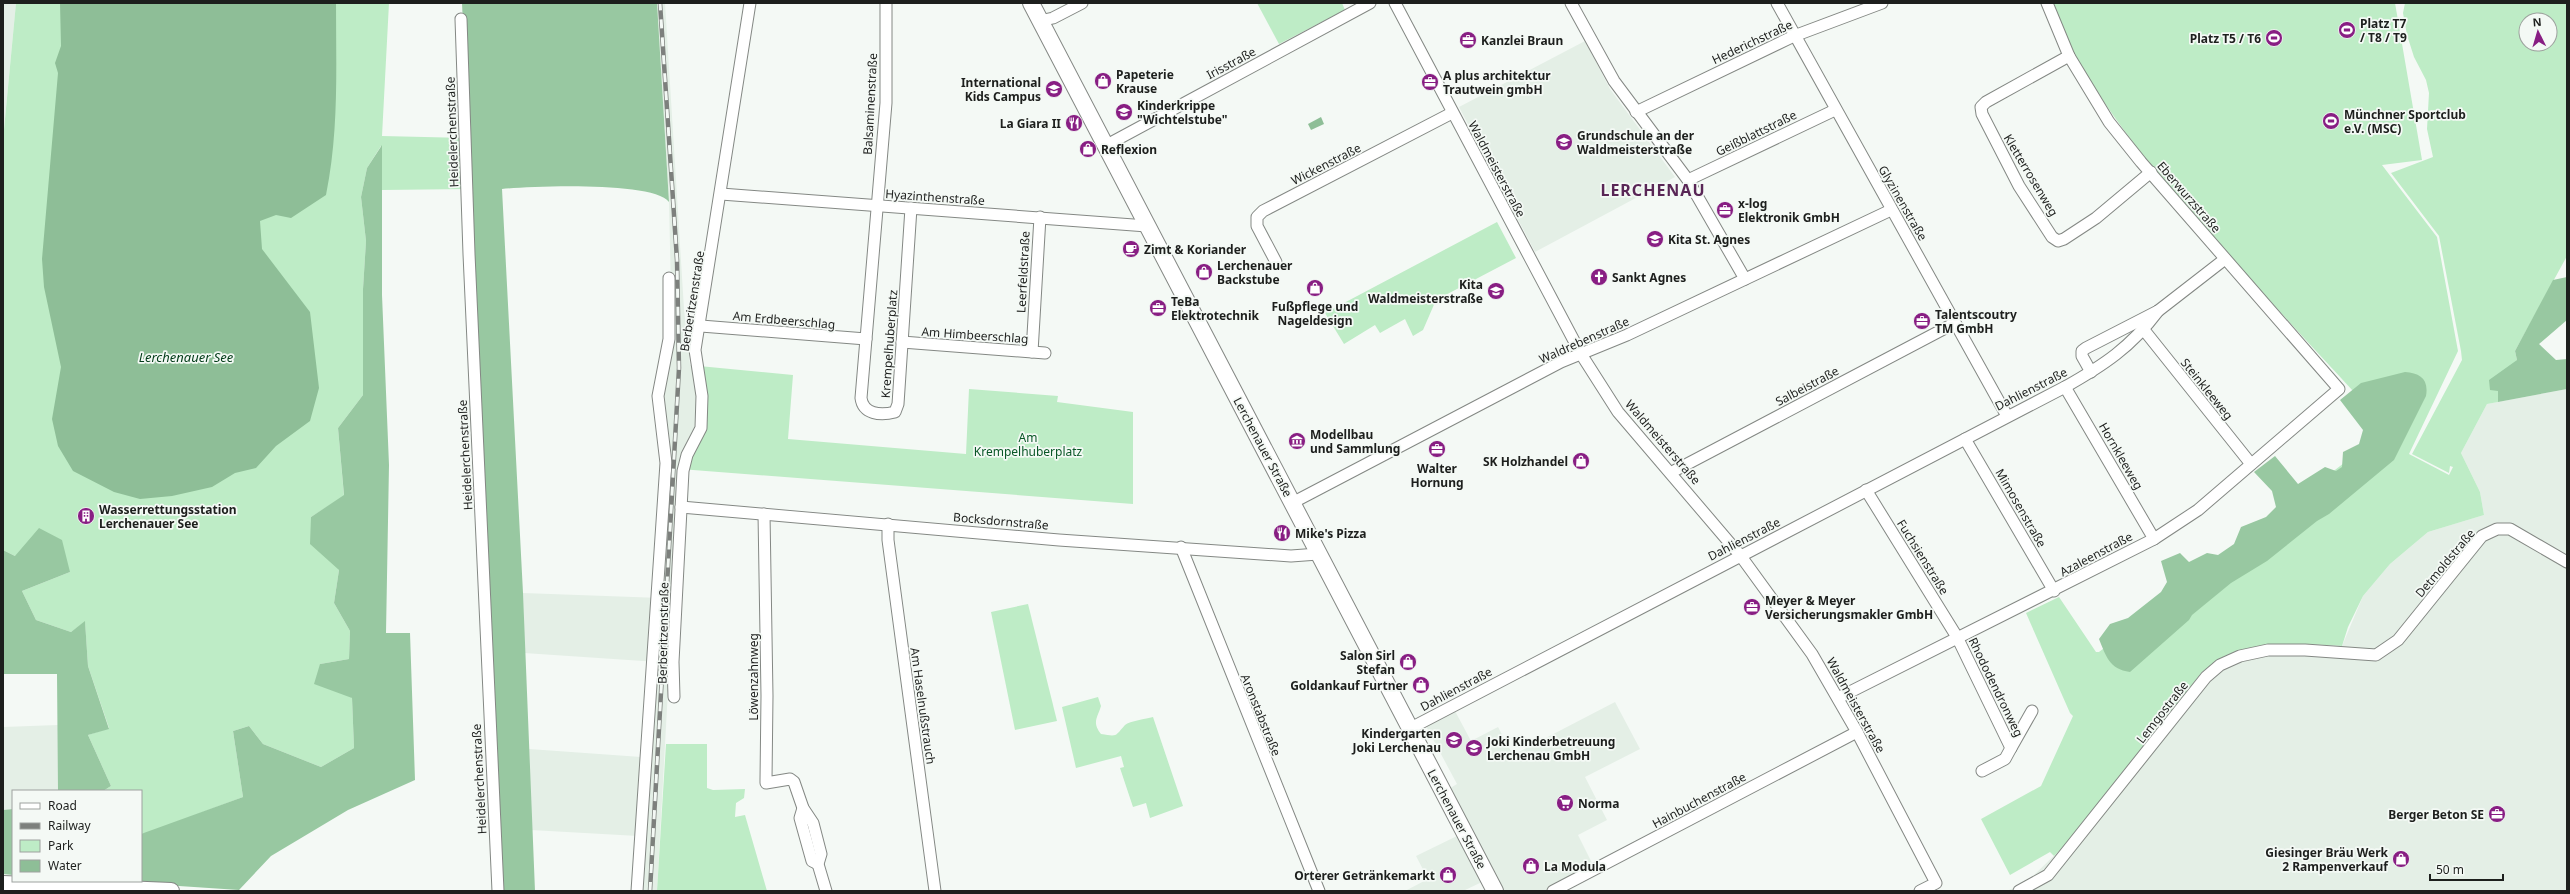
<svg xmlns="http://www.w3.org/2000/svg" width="2570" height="894" font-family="'Noto Sans',sans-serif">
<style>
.built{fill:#e4efe6}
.green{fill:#beecc6;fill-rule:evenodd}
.forest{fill:#98c8a1}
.water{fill:#8ebe97}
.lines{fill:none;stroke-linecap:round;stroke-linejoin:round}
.street-casing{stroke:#848884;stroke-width:13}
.secondary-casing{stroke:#848884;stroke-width:18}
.street{stroke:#fff;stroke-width:11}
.secondary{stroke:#fff;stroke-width:16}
.rail-casing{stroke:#7d807d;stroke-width:4.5}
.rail{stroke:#f4f9f5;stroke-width:3;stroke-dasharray:9;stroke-linecap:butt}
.labels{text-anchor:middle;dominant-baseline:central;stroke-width:3.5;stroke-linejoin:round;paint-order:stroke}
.poi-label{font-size:12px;font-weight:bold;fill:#1d1f1d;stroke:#f4f9f5;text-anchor:start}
.street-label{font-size:12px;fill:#1d1f1d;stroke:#f4f9f5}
.park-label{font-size:12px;fill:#095727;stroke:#f4f9f5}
.water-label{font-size:13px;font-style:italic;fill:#013b17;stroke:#f4f9f5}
.district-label{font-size:16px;font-weight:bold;letter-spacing:1px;fill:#592656;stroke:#f4f9f5}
</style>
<rect width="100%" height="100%" fill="#f4f9f5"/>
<g class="built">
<polygon points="3,3 16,3 3,139"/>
<polygon points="657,3 665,3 684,309 690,365 699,366 705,404 683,457 673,599 657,891 642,891 658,662 524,653 523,593 661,598 669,465 660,395 672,338 669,202"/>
<polygon points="1585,41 1610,89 1675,177 1535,252 1459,107"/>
<polygon points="2567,389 2567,891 2007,891 2028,881 2069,841 2202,672 2217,659 2239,651 2267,646 2306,644 2342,646 2363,596 2390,564 2428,532 2484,515 2480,492 2461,453 2487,404"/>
<polygon points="1615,702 1640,749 1585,777 1607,820 1578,835 1594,867 1550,891 1486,891 1482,882 1463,891 1405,891 1428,879 1416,856 1459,835 1439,795 1457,784 1426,726 1455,711 1471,741 1498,727 1513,755"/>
<polygon points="58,725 58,791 13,791 13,809 3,810 3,727"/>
<polygon points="529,749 641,757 638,836 531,830"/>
</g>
<g class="green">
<polygon points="16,3 389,3 382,136 467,138 469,189 382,190 381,146 367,168 361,197 366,241 363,289 363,395 338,428 344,496 311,517 339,570 334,603 350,631 349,659 320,664 352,698 354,748 321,767 263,744 249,726 233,731 243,797 147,833 141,834 141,791 103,791 111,786 88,735 109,728 88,666 85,622 71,632 36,620 22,591 70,572 15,556 3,550 3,140"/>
<polygon points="1257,3 1342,3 1345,10 1279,44"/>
<path d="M 2051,3 L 2395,3 L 2422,160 L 2382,165 L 2437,237 L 2458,351 L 2409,454 L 2449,475 L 2453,467 L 2450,466 L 2449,473 L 2412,454 L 2462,360 L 2461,351 L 2439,236 L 2391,173 L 2433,157 L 2427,129 L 2429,93 L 2426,80 L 2414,57 L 2407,35 L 2403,13 L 2405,3 L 2567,3 L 2567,256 L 2515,351 L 2517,360 L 2498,391 L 2498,402 L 2487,404 L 2461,453 L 2480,492 L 2484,515 L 2428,532 L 2390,564 L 2363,596 L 2348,627 L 2342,646 C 2294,643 2242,640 2202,672 L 2069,841 L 2054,856 L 2050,852 L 2010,875 L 1981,819 L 2041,786 L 2073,716 L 2070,713 L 2026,613 L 2059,597 L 2096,652 L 2099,652 L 2388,429 C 2326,361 2262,294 2201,224 C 2141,155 2085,88 2051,3 ZM 2526,20 L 2550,20 L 2550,44 L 2526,44 Z"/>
<polygon points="1497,222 1516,258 1436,300 1423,330 1413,336 1405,319 1380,333 1375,325 1344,344 1325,313"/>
<polygon points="699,366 793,375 788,439 966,454 969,389 1058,396 1057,402 1133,412 1133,504 680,469 699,428"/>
<polygon points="1028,604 1057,721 1015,730 991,612"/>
<path d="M 1098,697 L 1101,706 C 1097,719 1092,722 1101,734 C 1118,737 1115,736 1125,725 C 1130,721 1146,719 1153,717 L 1183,806 L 1150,818 L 1146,803 L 1133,807 L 1120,768 L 1124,767 L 1121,756 L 1076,768 L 1062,707 Z"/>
<polygon points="666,744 707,744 707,788 713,790 745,789 744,798 736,803 735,817 745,815 767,891 657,891"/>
</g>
<g class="forest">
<path d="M 462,3 L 657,3 L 669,202 C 654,181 530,186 502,189 L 523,593 L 535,891 L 504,891 L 502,888 Z"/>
<polygon points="382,145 382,295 389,465 386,633 410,633 415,780 348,810 271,856 239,890 104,881 141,881 141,834 243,797 233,731 249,726 263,744 321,767 354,748 352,698 314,684 320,664 349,659 350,631 334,603 339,570 310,544 311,517 344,495 338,428 363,395 363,289 366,241 361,197 367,168"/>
<polygon points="2567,277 2567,320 2539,344 2556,360 2567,359 2567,389 2498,402 2498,391 2490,390 2489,380 2517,360 2515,351 2553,280"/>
<path d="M 2405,372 C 2420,373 2429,379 2426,396 L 2394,460 L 2329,514 L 2317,521 L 2267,561 L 2231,583 L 2192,615 L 2189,620 L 2130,672 C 2109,669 2106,656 2099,639 L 2110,624 L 2128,618 L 2161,592 L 2167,582 L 2161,561 L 2180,553 L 2189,562 L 2207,553 L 2218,555 L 2234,544 L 2241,527 L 2266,517 L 2276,507 L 2272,491 L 2254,472 L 2275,456 L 2298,484 L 2325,467 L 2336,471 L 2342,467 L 2343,452 L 2359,444 L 2363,430 L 2340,400 L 2361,383 Z"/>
<polygon points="39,528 62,540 70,572 22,591 36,620 71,632 85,621 88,666 109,729 88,735 111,786 103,791 58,791 57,674 3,674 3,550 15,556"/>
<polygon points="13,809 13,875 3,874 3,810"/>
</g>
<g class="water">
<path d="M 60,3 L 336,3 C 336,68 339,131 326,195 L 291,218 L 276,215 L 260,221 L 262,249 L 310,312 L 319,388 L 310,421 L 276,446 L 256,468 L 235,473 L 212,487 L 172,496 L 140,499 L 114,492 L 73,471 L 58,446 L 52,419 L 61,367 L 44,287 L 42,259 L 58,73 L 55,63 L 61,46 Z"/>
<polygon points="1321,117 1324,124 1311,130 1308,124"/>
</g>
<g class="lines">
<g class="street-casing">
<g id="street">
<path d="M 886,3 L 886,103 L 861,398 C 863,414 880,416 895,412 L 898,404 L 911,208"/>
<polyline points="1395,3 1581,354 1618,412 1740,555 1812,654 1857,732 1936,883 1920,891"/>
<polyline points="1571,3 1614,81 1688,180 1745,279"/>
<polyline points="1777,3 2007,416"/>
<polyline points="461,19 469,254 498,891"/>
<polyline points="1040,21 1053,18 1082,3"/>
<polyline points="2069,56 1986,102 1981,107 1982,114 2019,186 2052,237 2058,241 2064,239 2096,218 2151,172"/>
<polyline points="1636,112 1794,36 1882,3"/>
<polyline points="1105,146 1370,3"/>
<polyline points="1688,180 1835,110"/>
<polyline points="721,194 1147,226"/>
<polyline points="1276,262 1257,226 1257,217 1263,211 1452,113"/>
<polyline points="701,326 866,339"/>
<polyline points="2144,330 2251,464"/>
<polyline points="902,342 1045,353"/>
<polyline points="1032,352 1040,217"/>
<polyline points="2091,372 2082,356 2082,351 2086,348 2158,311 2225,259"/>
<polyline points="2065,387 2154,539"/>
<polyline points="1965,439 2054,591"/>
<polyline points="1672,472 1955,323"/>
<polyline points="1866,490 1957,637 2011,748 2032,711"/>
<polyline points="1292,503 1561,362 1627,335 1891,210"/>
<polyline points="681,507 1059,540 1291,556 1318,554"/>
<polyline points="764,514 767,696 766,780 766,783 790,779 794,782 803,808 813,823 821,854 818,864 826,891"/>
<polyline points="888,524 888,540 935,891"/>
<polyline points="1181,547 1319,891"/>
<polyline points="674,697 673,662 683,471 687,455 701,428 702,396 695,350 750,3"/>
<polyline points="1838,698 2154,539 2198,510 2339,389 2141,162 2109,122 2069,56 2047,3"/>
<path d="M 1409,729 L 2065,387 C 2104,365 2131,347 2158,311"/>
<polyline points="1982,771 2005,759 2011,748"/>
<polyline points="803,808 800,818 812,861 818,864"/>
<polyline points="637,891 666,463 658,396 669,339 669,278"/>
<polyline points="1553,891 1857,732"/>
<polyline points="2019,891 2048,875 2206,677 2220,665 2240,656 2268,650 2305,650 2376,655 2398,640 2482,536 2497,529 2510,529 2567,562"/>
</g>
</g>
<g class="secondary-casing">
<g id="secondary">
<polyline points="1031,3 1495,891"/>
<polyline points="3,884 171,891"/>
</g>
</g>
<use href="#street" class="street"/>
<use href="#secondary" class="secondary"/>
<g class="rail-casing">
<polyline id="rail" points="650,891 679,368 677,260 660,3"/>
</g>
<use href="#rail" class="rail"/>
</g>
<defs>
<g id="stadium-disc" transform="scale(0.9)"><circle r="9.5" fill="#881e83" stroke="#f4f9f5"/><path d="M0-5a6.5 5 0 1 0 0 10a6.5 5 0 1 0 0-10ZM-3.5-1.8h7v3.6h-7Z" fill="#fff"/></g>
<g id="office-disc" transform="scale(0.9)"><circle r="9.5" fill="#881e83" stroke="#f4f9f5"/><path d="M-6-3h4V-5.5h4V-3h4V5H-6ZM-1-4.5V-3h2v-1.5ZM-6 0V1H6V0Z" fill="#fff"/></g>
<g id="shop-disc" transform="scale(0.9)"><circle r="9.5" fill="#881e83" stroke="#f4f9f5"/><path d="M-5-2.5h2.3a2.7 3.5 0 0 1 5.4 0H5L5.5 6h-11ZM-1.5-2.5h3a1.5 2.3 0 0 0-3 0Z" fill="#fff"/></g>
<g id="school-disc" transform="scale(0.9)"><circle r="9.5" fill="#881e83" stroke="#f4f9f5"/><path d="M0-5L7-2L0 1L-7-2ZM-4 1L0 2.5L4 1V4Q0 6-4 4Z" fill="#fff"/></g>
<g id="restaurant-disc" transform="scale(0.9)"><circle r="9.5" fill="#881e83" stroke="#f4f9f5"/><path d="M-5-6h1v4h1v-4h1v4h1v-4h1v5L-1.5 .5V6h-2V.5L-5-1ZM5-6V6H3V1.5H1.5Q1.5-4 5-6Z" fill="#fff"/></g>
<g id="cafe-disc" transform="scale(0.9)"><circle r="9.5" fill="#881e83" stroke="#f4f9f5"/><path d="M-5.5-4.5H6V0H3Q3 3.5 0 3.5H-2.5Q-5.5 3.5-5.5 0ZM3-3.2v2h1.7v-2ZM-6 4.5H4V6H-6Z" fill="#fff"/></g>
<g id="church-disc" transform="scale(0.9)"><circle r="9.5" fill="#881e83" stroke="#f4f9f5"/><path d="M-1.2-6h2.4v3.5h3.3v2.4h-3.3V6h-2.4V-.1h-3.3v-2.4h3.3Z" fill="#fff"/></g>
<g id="museum-disc" transform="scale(0.9)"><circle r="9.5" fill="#881e83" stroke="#f4f9f5"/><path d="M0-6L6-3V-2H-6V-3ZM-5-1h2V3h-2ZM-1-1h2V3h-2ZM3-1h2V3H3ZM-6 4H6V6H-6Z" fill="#fff"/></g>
<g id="building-disc" transform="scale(0.9)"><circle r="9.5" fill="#881e83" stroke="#f4f9f5"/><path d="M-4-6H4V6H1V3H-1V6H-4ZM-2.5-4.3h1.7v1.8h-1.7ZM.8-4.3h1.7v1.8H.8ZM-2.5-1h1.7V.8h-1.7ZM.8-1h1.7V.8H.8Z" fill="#fff"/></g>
<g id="supermarket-disc" transform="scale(0.9)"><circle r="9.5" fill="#881e83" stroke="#f4f9f5"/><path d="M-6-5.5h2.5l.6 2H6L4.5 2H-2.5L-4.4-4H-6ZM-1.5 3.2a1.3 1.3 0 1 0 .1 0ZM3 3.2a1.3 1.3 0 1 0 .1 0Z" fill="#fff"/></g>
</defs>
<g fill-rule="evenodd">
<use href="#stadium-disc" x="2347" y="30"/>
<use href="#stadium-disc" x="2274" y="38"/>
<use href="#office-disc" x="1468" y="40"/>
<use href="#shop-disc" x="1103" y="81"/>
<use href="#office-disc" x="1430" y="82"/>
<use href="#school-disc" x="1054" y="89"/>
<use href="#school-disc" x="1124" y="112"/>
<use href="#stadium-disc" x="2331" y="121"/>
<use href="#restaurant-disc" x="1074" y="123"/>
<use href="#school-disc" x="1564" y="142"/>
<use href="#shop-disc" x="1088" y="149"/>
<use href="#office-disc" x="1725" y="210"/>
<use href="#school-disc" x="1655" y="239"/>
<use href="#cafe-disc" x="1131" y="249"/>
<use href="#shop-disc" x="1204" y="272"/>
<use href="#church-disc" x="1599" y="277"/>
<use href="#shop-disc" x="1315" y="288"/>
<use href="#school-disc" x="1496" y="291"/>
<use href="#office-disc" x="1158" y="308"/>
<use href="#office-disc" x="1922" y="321"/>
<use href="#museum-disc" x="1297" y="441"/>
<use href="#office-disc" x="1437" y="449"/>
<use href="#shop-disc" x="1581" y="461"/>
<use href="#building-disc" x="86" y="516"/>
<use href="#restaurant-disc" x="1282" y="533"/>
<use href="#office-disc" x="1752" y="607"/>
<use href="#shop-disc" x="1408" y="662"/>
<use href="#shop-disc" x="1421" y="685"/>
<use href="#school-disc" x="1454" y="740"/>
<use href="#school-disc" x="1474" y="748"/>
<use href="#supermarket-disc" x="1565" y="803"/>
<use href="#office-disc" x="2497" y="814"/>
<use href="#shop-disc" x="2401" y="859"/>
<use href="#shop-disc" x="1531" y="866"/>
<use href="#shop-disc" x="1448" y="875"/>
</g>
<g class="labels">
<g class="poi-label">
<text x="2360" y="23">Platz T7<tspan x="2360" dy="14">/ T8 / T9</tspan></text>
<text x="2261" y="38" text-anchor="end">Platz T5 / T6</text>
<text x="1481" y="40">Kanzlei Braun</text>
<text x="1116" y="74">Papeterie<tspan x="1116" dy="14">Krause</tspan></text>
<text x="1443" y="75">A plus architektur<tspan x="1443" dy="14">Trautwein gmbH</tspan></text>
<text x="1041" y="82" text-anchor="end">International<tspan x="1041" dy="14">Kids Campus</tspan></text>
<text x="1137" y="105">Kinderkrippe<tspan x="1137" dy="14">"Wichtelstube"</tspan></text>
<text x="2344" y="114">Münchner Sportclub<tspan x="2344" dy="14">e.V. (MSC)</tspan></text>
<text x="1061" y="123" text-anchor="end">La Giara II</text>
<text x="1577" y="135">Grundschule an der<tspan x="1577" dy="14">Waldmeisterstraße</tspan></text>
<text x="1101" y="149">Reflexion</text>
<text x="1738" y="203">x-log<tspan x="1738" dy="14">Elektronik GmbH</tspan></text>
<text x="1668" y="239">Kita St. Agnes</text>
<text x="1144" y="249">Zimt &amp; Koriander</text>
<text x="1217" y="265">Lerchenauer<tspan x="1217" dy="14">Backstube</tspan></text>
<text x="1612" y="277">Sankt Agnes</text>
<text x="1483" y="284" text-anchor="end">Kita<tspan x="1483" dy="14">Waldmeisterstraße</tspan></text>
<text x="1171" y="301">TeBa<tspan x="1171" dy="14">Elektrotechnik</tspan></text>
<text x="1315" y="306" text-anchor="middle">Fußpflege und<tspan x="1315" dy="14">Nageldesign</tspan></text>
<text x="1935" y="314">Talentscoutry<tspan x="1935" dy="14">TM GmbH</tspan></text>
<text x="1310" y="434">Modellbau<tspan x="1310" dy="14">und Sammlung</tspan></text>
<text x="1568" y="461" text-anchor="end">SK Holzhandel</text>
<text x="1437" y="468" text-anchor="middle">Walter<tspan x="1437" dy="14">Hornung</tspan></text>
<text x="99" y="509">Wasserrettungsstation<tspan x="99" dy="14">Lerchenauer See</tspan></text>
<text x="1295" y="533">Mike's Pizza</text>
<text x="1765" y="600">Meyer &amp; Meyer<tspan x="1765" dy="14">Versicherungsmakler GmbH</tspan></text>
<text x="1395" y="655" text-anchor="end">Salon Sirl<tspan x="1395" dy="14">Stefan</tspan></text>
<text x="1408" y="685" text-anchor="end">Goldankauf Furtner</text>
<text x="1441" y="733" text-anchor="end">Kindergarten<tspan x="1441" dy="14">Joki Lerchenau</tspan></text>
<text x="1487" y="741">Joki Kinderbetreuung<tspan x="1487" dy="14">Lerchenau GmbH</tspan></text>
<text x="1578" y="803">Norma</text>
<text x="2484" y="814" text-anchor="end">Berger Beton SE</text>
<text x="2388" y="852" text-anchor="end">Giesinger Bräu Werk<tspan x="2388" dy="14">2 Rampenverkauf</tspan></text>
<text x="1544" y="866">La Modula</text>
<text x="1435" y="875" text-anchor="end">Orterer Getränkemarkt</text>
</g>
<g class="street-label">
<text transform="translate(1752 42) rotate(-25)">Hederichstraße</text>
<text transform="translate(1231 63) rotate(-28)">Irisstraße</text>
<text transform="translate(870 104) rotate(-87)">Balsaminenstraße</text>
<text transform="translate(452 132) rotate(-92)">Heidelerchenstraße</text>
<text transform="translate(1756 133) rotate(-26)">Geißblattstraße</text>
<text transform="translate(1326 164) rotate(-27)">Wickenstraße</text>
<text transform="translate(1497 169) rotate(62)">Waldmeisterstraße</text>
<text transform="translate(2031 175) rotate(59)">Kletterrosenweg</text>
<text transform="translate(935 197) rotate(4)">Hyazinthenstraße</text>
<text transform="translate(2189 197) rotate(49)">Eberwurzstraße</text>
<text transform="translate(1903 203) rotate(60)">Glyzinenstraße</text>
<text transform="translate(1023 272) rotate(-87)">Leerfeldstraße</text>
<text transform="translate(692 301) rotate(-81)">Berberitzenstraße</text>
<text transform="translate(784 320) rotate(5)">Am Erdbeerschlag</text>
<text transform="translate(975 335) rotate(4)">Am Himbeerschlag</text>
<text transform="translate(1584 340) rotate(-24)">Waldrebenstraße</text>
<text transform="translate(889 344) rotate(-86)">Krempelhuberplatz</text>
<text transform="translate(1807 386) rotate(-28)">Salbeistraße</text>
<text transform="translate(2031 389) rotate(-27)">Dahlienstraße</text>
<text transform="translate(2207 389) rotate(51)">Steinkleeweg</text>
<text transform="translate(1663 442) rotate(49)">Waldmeisterstraße</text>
<text transform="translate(1263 447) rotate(62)">Lerchenauer Straße</text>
<text transform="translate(465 455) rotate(-93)">Heidelerchenstraße</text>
<text transform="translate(2121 456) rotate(60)">Hornkleeweg</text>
<text transform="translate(2021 508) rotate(60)">Mimosenstraße</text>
<text transform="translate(1001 521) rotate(5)">Bocksdornstraße</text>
<text transform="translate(1744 539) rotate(-27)">Dahlienstraße</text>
<text transform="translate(2096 554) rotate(-28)">Azaleenstraße</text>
<text transform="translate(1923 557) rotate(58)">Fuchsienstraße</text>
<text transform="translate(2445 563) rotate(-50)">Detmoldstraße</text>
<text transform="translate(663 633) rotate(-89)">Berberitzenstraße</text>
<text transform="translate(753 677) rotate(-90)">Löwenzahnweg</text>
<text transform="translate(1996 687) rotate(64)">Rhododendronweg</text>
<text transform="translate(1456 689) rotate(-28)">Dahlienstraße</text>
<text transform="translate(1856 705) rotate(61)">Waldmeisterstraße</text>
<text transform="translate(923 706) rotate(82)">Am Haselnußstrauch</text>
<text transform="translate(2162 712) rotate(-52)">Lemgostraße</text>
<text transform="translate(1261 715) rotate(68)">Aronstabstraße</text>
<text transform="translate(479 779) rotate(-93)">Heidelerchenstraße</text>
<text transform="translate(1699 800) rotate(-28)">Hainbuchenstraße</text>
<text transform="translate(1457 819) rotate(62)">Lerchenauer Straße</text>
</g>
<g class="park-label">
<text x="1028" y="437">Am<tspan x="1028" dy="14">Krempelhuberplatz</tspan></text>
</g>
<g class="water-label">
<text x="186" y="357">Lerchenauer See</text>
</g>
<g class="district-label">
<text x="1653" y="190">LERCHENAU</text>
</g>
</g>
<rect width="2570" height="894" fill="none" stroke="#1d1f1d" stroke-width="8"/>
<rect x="12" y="790" width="130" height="92" fill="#f4f9f5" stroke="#9ea29f"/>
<rect x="20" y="803" width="20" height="6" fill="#ffffff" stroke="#9ea29f"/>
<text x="48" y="810" font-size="12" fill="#1d1f1d">Road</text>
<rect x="20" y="823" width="20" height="6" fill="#7d807d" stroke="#9ea29f"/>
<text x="48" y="830" font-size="12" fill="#1d1f1d">Railway</text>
<rect x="20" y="840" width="20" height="12" fill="#beecc6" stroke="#9ea29f"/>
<text x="48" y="850" font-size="12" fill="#1d1f1d">Park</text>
<rect x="20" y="860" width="20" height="12" fill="#8ebe97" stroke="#9ea29f"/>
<text x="48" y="870" font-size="12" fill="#1d1f1d">Water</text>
<g transform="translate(2538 32) rotate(355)"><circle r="19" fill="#f4f9f5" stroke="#9ea29f"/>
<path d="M0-3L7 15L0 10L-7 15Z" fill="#881e83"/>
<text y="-6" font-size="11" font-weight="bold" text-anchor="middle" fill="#1d1f1d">N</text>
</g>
<path d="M2430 874v6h73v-6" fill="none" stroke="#1d1f1d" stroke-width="2"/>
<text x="2436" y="874" font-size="12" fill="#1d1f1d" stroke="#f4f9f5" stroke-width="3" paint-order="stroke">50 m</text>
</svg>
